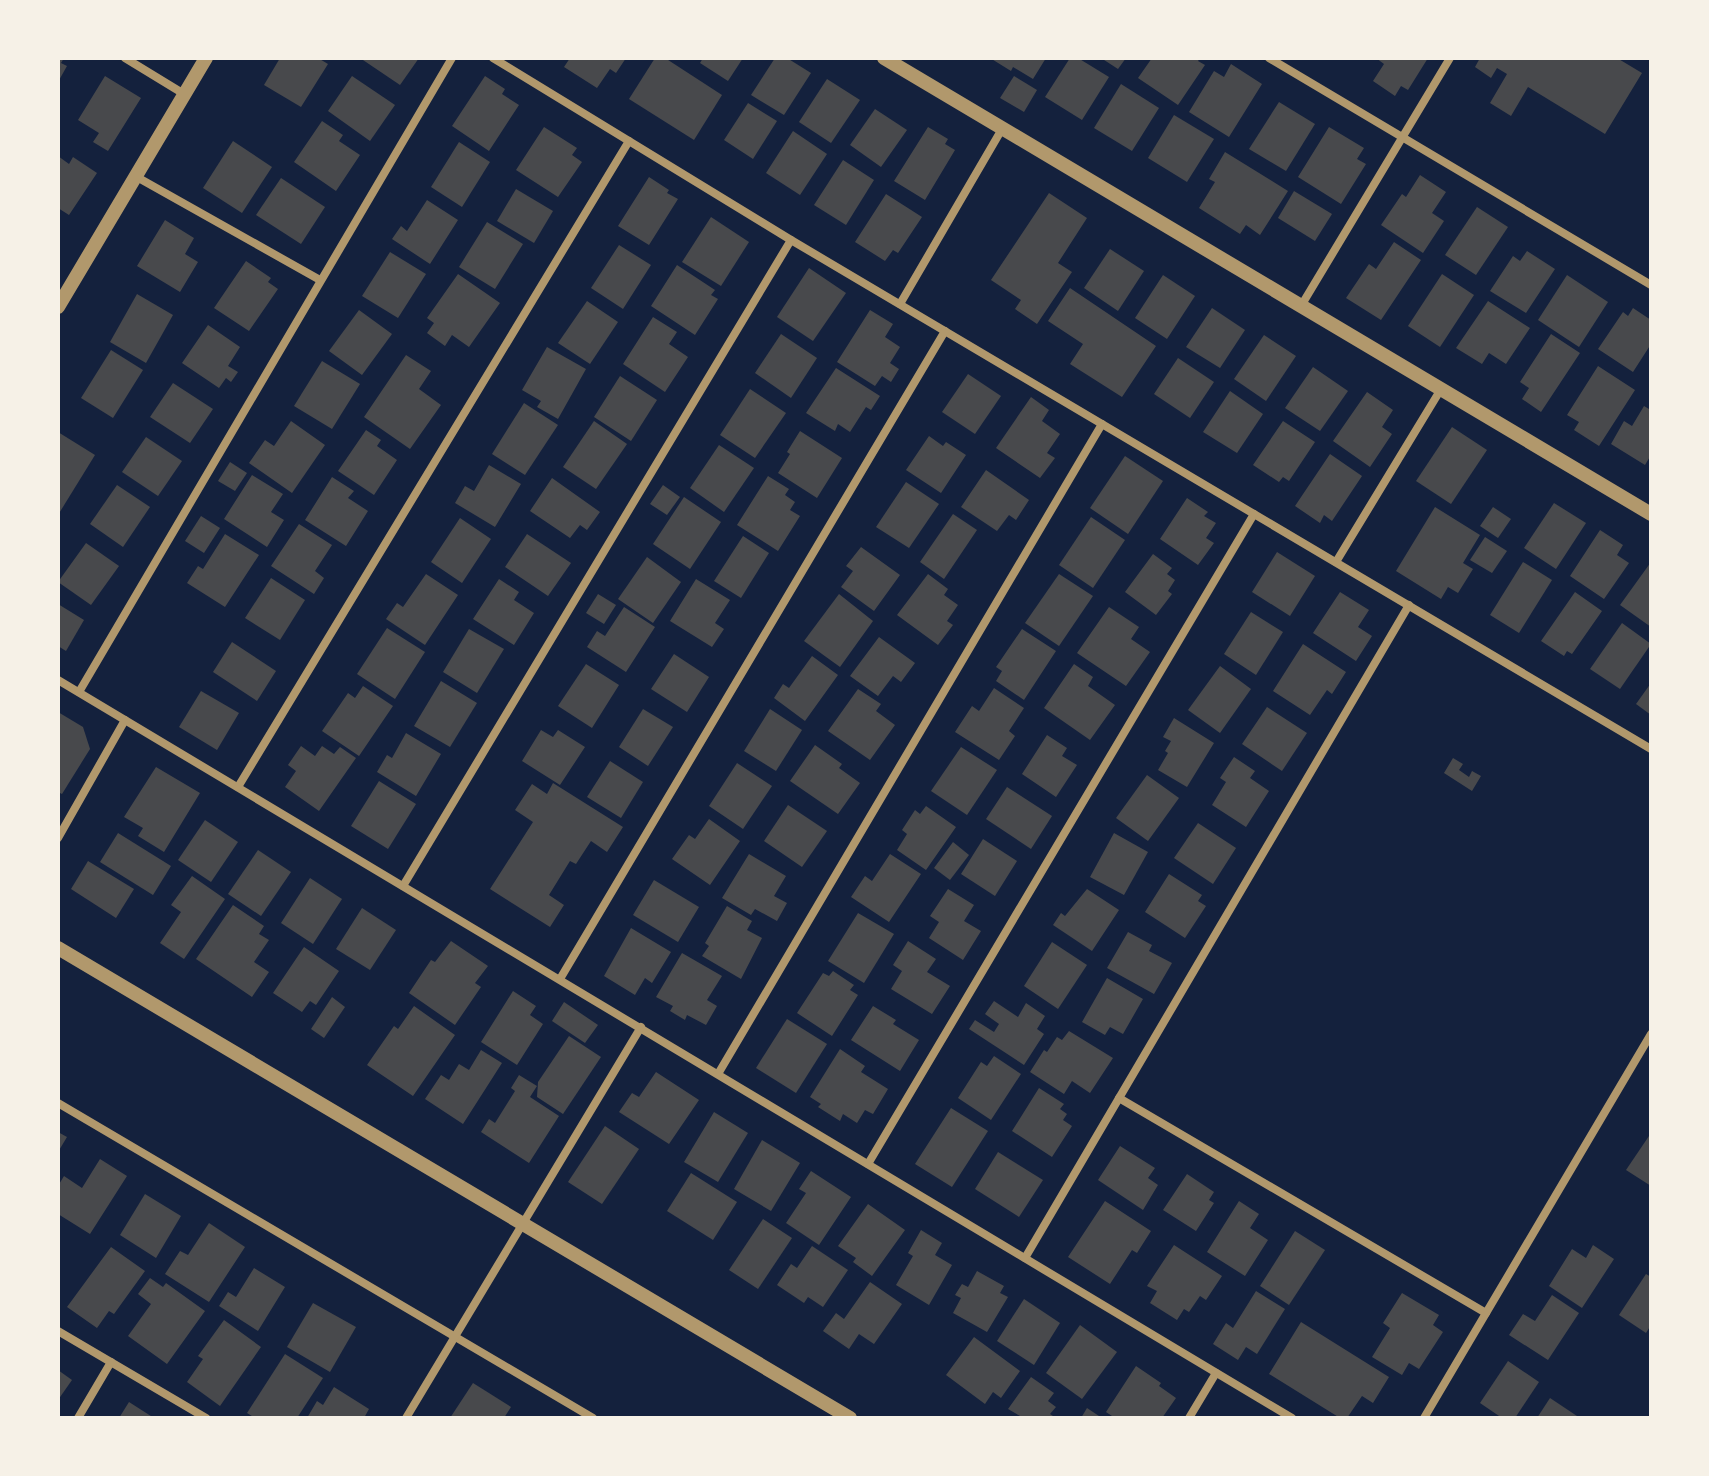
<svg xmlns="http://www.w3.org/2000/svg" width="1709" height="1476" font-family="'DM Sans',sans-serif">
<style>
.building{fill:#48494c}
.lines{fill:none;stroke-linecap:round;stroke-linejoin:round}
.minor{stroke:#b1986c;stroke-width:8}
.tertiary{stroke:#b1986c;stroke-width:14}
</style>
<rect width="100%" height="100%" fill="#14213d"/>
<g class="building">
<polygon points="58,58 64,58 61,63 67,66 58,82"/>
<polygon points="280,58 318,58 328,64 301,107 264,85"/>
<polygon points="360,58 419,58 400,85"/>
<polygon points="570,58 626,58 616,73 610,69 597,88 564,67"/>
<polygon points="655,58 665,58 722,95 694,140 629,99"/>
<polygon points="703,58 743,58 728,81 700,63"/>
<polygon points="775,58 787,58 811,73 784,115 751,95"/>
<polygon points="990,58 1046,58 1033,79 1013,67 1011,71"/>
<polygon points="1070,58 1078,58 1109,77 1082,120 1045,97"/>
<polygon points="1101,58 1126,58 1118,69"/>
<polygon points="1152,58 1200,58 1198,61 1205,65 1178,105 1138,78"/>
<polygon points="1376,58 1428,58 1408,90 1401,86 1395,96 1373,81 1384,64"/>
<polygon points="1480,58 1617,58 1642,73 1605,134 1528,87 1511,116 1490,103 1507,74 1497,68 1491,78 1475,67"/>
<polygon points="1231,64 1262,84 1229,137 1189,112 1214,71 1224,77"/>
<polygon points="105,76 141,98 108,151 93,142 99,133 78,120"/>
<polygon points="352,76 395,105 370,141 328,111"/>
<polygon points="485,76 505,89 502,94 519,105 489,151 452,126"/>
<polygon points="1014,76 1037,90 1024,112 1000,98"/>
<polygon points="827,79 860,100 831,143 799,122"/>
<polygon points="1121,84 1159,108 1132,151 1094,128"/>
<polygon points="1279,102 1315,124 1286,171 1249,149"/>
<polygon points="748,103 777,121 753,159 724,140"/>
<polygon points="875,109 907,130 881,167 850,145"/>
<polygon points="1174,115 1214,139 1187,182 1148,158"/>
<polygon points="322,121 343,135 339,141 360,155 336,191 294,162"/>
<polygon points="544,127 577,148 572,155 582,162 558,197 516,170"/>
<polygon points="928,127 948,139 945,144 955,150 925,200 894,181"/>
<polygon points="1329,127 1364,148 1357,159 1366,164 1341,204 1298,177"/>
<polygon points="793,131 827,154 800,195 766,173"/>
<polygon points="233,141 272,167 242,213 203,188"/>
<polygon points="459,142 490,162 462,207 431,187"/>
<polygon points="1225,152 1288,191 1260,235 1246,225 1240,234 1199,208 1215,182 1209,179"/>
<polygon points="58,156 69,164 73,157 97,173 69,215 58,208"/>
<polygon points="843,160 874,180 846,225 814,205"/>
<polygon points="1420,175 1446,192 1432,213 1444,221 1423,253 1381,225 1402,194 1406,197"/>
<polygon points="649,177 669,190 667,193 678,199 649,245 618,226"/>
<polygon points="281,178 325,207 301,244 256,215"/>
<polygon points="516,189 553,211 534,243 497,221"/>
<polygon points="1294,191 1332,214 1315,241 1278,218"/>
<polygon points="1049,193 1087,218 1058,263 1072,272 1037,324 1015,309 1021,300 991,280"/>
<polygon points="886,194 922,217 898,253 893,250 885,261 855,242"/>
<polygon points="427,200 458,220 430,264 392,239 401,226 407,231"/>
<polygon points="1477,207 1508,227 1476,275 1445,255"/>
<polygon points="711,217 749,242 721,286 682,262"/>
<polygon points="165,220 194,238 185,254 198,262 180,292 137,266"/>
<polygon points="487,222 523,244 495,289 459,267"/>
<polygon points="1394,242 1421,260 1381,320 1346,298 1369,264 1376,269"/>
<polygon points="619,245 651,265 623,309 591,288"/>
<polygon points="1110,249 1144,271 1118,311 1084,288"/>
<polygon points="1527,251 1555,269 1526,313 1490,291 1513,256 1520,261"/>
<polygon points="390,252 426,274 398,318 362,296"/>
<polygon points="246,261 271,278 268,282 278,289 249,331 214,308"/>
<polygon points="677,265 715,290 711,295 718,299 695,335 651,306"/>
<polygon points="809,268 846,293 813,341 777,317"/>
<polygon points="458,274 500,303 469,347 452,335 445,346 427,333 434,323 427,318"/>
<polygon points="1442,274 1474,295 1440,347 1408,326"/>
<polygon points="1163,275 1195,296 1167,339 1135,318"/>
<polygon points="1567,275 1608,302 1579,347 1538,320"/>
<polygon points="1070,288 1156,346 1122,397 1070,364 1083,344 1048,321"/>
<polygon points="137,294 173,315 146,363 110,342"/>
<polygon points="587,301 618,322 590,364 558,343"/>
<polygon points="1488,301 1530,328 1506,364 1489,353 1482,364 1456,348"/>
<polygon points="1212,308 1245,330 1220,368 1186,347"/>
<polygon points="1633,308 1651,320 1651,344 1633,372 1598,349 1623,312 1628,316"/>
<polygon points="359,310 392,334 362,375 329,351"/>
<polygon points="870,310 893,324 885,337 900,347 890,363 899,369 891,382 882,376 875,386 837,362"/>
<polygon points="653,317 677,332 669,344 688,357 665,392 623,364"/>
<polygon points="208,325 240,347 228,366 238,372 231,382 226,378 219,388 182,363"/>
<polygon points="781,334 817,358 791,398 755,373"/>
<polygon points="1551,334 1580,353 1541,412 1522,399 1529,388 1520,382"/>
<polygon points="1264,335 1296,356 1266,401 1234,379"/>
<polygon points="547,347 586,369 558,419 537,407 541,401 522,390"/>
<polygon points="111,350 143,370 113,418 81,398"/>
<polygon points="406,355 431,371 419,389 441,405 410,449 364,417"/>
<polygon points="1178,358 1214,382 1190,418 1154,394"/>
<polygon points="322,361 360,384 332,429 294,406"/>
<polygon points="1598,366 1635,390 1599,446 1574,430 1579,422 1567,415"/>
<polygon points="1313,367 1348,391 1320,431 1285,408"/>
<polygon points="836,368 880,396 871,410 866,407 850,432 838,424 835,431 806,413"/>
<polygon points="968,374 1001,396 975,434 942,412"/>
<polygon points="620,376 657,400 631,441 594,417"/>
<polygon points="173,383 213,409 190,443 150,417"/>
<polygon points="750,389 786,413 755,458 720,435"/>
<polygon points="1230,391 1263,414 1237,453 1203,432"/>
<polygon points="1367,392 1393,410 1382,427 1392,434 1370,467 1333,441"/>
<polygon points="1031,397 1049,410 1042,421 1060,434 1047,453 1055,458 1040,478 996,448"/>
<polygon points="524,403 558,425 525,475 492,454"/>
<polygon points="1651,405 1651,455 1645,465 1611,444 1624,421 1632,426 1644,406 1649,409"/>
<polygon points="291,421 325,445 292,493 249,463 265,440 274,446"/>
<polygon points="594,421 627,444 596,489 563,467"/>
<polygon points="1283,421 1315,442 1289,481 1283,477 1279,482 1253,465"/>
<polygon points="1452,427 1487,450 1451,504 1416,481"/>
<polygon points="366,430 381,440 377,446 397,460 374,495 338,471"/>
<polygon points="800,431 842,458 817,498 778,473 790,454 787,452"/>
<polygon points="58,432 95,455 58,515"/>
<polygon points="929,436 943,446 946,442 966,455 941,493 906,470"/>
<polygon points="146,437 182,461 158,496 122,472"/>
<polygon points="719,445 754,468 724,512 690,488"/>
<polygon points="1330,454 1362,476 1332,521 1324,515 1320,523 1295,506"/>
<polygon points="1125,456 1163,481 1128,534 1090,508"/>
<polygon points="230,462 247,473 235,491 218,481"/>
<polygon points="489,465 521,484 495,527 455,503 465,486 474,491"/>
<polygon points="986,470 1029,500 1016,520 1009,515 997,531 961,507"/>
<polygon points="252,475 283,494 271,512 284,520 267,547 224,519"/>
<polygon points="768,476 789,489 785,495 795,502 790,510 800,516 778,551 737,525"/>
<polygon points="332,477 354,491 348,498 368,511 346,546 305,520"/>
<polygon points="552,478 600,512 587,530 580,525 570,538 530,511"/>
<polygon points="906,482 939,504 909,548 876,527"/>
<polygon points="117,485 150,507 123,547 90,524"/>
<polygon points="663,485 680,497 667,515 650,504"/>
<polygon points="684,497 721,522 690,569 653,544"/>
<polygon points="1187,498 1208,512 1204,516 1216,523 1206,538 1214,543 1198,565 1160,539"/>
<polygon points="1554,503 1586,523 1556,569 1524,548"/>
<polygon points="1435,507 1480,535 1463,563 1473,569 1458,593 1448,587 1441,599 1396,571"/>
<polygon points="1493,507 1511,519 1498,538 1480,526"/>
<polygon points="953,514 977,530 944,579 920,562"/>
<polygon points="201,516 220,528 204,553 185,541"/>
<polygon points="1091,517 1125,540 1093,588 1059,565"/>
<polygon points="460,518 491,539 462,583 431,562"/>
<polygon points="299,524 332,545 315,571 324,578 314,594 271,566"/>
<polygon points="1600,530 1623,545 1617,555 1629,563 1604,599 1570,576"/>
<polygon points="225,534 259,555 225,607 187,583 198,566 203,569"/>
<polygon points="527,534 571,563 548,596 505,567"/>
<polygon points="743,536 769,553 741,598 714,581"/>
<polygon points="1485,537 1507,551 1492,573 1470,560"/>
<polygon points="86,543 119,566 91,605 58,582"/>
<polygon points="861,547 900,575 874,611 841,587 853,571 846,566"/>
<polygon points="1277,552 1315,576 1290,616 1252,592"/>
<polygon points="1153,554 1172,568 1167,574 1175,580 1168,591 1172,594 1156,615 1125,592"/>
<polygon points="647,557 681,582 653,623 618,599"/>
<polygon points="1523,562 1552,580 1519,633 1490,615"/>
<polygon points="1651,562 1651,627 1620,605"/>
<polygon points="426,574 458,595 425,645 386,619 397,603 403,607"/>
<polygon points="928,574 948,589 944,595 958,605 947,621 953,625 938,645 897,615"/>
<polygon points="1059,574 1093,596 1059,646 1025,623"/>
<polygon points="271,578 305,600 280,640 245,618"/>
<polygon points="499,579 519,592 514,600 534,613 514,645 473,619"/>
<polygon points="696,579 730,600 715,623 724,629 712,647 670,621"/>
<polygon points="1340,592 1369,610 1358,627 1372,636 1356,661 1313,633"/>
<polygon points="1575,592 1602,611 1572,654 1567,651 1564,656 1541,641"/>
<polygon points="598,594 616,605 604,624 586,613"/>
<polygon points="839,594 873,621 840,667 804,641"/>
<polygon points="58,604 84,620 66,651 58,646"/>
<polygon points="624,607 655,627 626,672 587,647 597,631 605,636"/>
<polygon points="1109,607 1139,627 1131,639 1150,652 1126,686 1077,653"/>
<polygon points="1251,612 1283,632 1256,675 1224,654"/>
<polygon points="1622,623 1651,644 1620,689 1590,669"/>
<polygon points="387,628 425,652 395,699 357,674"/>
<polygon points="469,629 504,649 477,693 443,672"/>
<polygon points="1022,629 1056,651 1024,700 996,681 1002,671 996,667"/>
<polygon points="879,637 915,663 901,682 893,676 878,696 850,676"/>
<polygon points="232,642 276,671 257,701 213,672"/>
<polygon points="1303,644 1346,672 1332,694 1327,690 1310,715 1273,691"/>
<polygon points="674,654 709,677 687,712 651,689"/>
<polygon points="812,656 838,675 805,721 774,698 783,684 789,688"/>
<polygon points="586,664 619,685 592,728 558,706"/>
<polygon points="1074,664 1093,677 1088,686 1115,705 1090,740 1044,708"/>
<polygon points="1220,666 1251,689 1220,733 1188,710"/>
<polygon points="441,681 477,703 450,747 414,726"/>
<polygon points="1651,683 1651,715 1636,704"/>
<polygon points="363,686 393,706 359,756 322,731 348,693 355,698"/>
<polygon points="994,688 1024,708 1009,731 1015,736 999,760 955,732 972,706 979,711"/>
<polygon points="858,689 881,704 876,711 895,725 870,760 828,731"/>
<polygon points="201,691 239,713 217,750 179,727"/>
<polygon points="1267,707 1307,733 1282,771 1242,744"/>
<polygon points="643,709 673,727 648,766 619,747"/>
<polygon points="770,709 802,730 776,771 744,751"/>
<polygon points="58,712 83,727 90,749 62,794 58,792"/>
<polygon points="1174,718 1214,743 1187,787 1158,770 1168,753 1165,751 1171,741 1163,737"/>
<polygon points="541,730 553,737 558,730 585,747 560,785 522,761"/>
<polygon points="406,733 441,754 416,796 377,772 387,755 392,758"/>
<polygon points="1047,735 1067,748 1062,756 1077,765 1056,797 1022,774"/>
<polygon points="815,745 842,764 839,768 860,783 838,814 790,781"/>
<polygon points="301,746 315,756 322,746 334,754 340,747 356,758 319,811 285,787 296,771 288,765"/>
<polygon points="961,747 997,770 967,815 931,791"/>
<polygon points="1234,757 1255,771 1250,778 1269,791 1246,827 1212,805 1226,782 1220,778"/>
<polygon points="1453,758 1463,764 1459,770 1469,777 1472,771 1481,776 1472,791 1444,773"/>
<polygon points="610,761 643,782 621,818 587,797"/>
<polygon points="737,763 772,786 743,829 709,806"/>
<polygon points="156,767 200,793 164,852 138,836 143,828 124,817"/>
<polygon points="1147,775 1179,798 1148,841 1116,818"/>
<polygon points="379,781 416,804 388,849 351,826"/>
<polygon points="553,783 623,827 607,852 591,841 576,864 570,861 549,895 564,905 550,927 490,889 533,822 515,810 532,784 547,794"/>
<polygon points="1007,787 1052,816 1031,849 986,819"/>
<polygon points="788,805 827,831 802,867 764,841"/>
<polygon points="926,806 956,827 926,870 897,850 907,834 902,830 915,810 920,814"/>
<polygon points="709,819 740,841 710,885 672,859 689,835 695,839"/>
<polygon points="205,820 238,842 211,882 178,860"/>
<polygon points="1198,823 1236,848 1213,884 1174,858"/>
<polygon points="118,833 171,866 153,895 100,862"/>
<polygon points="1114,833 1148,852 1124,895 1090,877"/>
<polygon points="983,839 1017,861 995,896 961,874"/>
<polygon points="953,842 969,855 950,880 934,868"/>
<polygon points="258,850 291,872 261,916 228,894"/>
<polygon points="749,854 786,876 774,896 787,903 777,921 755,909 751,915 722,898"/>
<polygon points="890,854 921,874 889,922 851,897 865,876 872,881"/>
<polygon points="88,861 134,889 116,918 71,889"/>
<polygon points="1169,874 1202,895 1198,901 1206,906 1185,938 1145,912"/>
<polygon points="192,876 225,899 184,959 160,943 181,912 171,905"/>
<polygon points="310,878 342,899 313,944 281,923"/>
<polygon points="654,880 699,907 678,942 633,915"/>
<polygon points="948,889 974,905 964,921 981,931 963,960 929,938 939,922 930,916"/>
<polygon points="1087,889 1119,910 1092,951 1053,925 1061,913 1065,916"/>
<polygon points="233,905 264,926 259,934 269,940 254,962 269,972 252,997 196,959"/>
<polygon points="727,906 752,921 747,930 762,938 741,979 702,956 709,946 705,943"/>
<polygon points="362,908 396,930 370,970 336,949"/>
<polygon points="858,913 894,934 864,983 828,961"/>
<polygon points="631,928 671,952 652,983 645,978 635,995 604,976"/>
<polygon points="1128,932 1152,945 1149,951 1172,963 1154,994 1107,968"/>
<polygon points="451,941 488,966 475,983 481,987 455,1025 409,993 431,960 435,962"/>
<polygon points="908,941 936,959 927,972 950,986 932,1014 891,989 902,971 893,965"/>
<polygon points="1052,942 1087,965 1058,1009 1024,986"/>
<polygon points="304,947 339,971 316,1005 310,1001 302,1012 273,993"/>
<polygon points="682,953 722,976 707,1000 717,1006 706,1025 687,1015 685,1020 670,1011 673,1006 656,997"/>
<polygon points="833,971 854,985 850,990 858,995 832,1036 797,1013 823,973 829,976"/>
<polygon points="1107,978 1143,999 1123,1034 1110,1027 1105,1035 1082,1022"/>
<polygon points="513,991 536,1006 530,1015 543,1024 517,1065 481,1042"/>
<polygon points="332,997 345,1007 324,1038 311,1029"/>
<polygon points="994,1001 1018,1017 1026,1003 1045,1016 1037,1029 1044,1034 1024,1065 969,1029 975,1020 994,1032 999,1024 985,1014"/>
<polygon points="564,1002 598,1025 585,1043 552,1021"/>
<polygon points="414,1006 455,1035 413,1096 367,1065 394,1026 398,1029"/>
<polygon points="873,1006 896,1020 893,1024 919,1040 900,1071 851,1040"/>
<polygon points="787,1019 827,1044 796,1093 756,1068"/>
<polygon points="1069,1031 1113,1058 1090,1093 1072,1081 1064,1094 1030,1072 1044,1050 1047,1052 1057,1037 1062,1040"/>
<polygon points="569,1036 601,1057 563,1114 537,1097 538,1082"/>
<polygon points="840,1049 865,1066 861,1072 888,1089 873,1114 865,1110 857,1123 843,1114 840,1121 818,1107 821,1104 810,1097"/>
<polygon points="481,1050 502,1063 463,1124 425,1099 441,1075 449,1080 459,1064 469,1070"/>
<polygon points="994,1056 1021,1074 991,1120 958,1098 981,1062 987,1066"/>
<polygon points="656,1072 699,1100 669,1144 619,1112 632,1093 639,1097"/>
<polygon points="519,1075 537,1086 530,1097 559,1116 529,1163 481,1132 489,1119 495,1123 515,1091 511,1088"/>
<polygon points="1039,1088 1064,1104 1060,1109 1067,1114 1063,1120 1072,1126 1052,1157 1012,1131"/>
<polygon points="951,1108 988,1131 952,1187 915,1164"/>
<polygon points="714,1112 748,1133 718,1182 684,1162"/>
<polygon points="605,1126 639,1149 602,1204 568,1182"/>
<polygon points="58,1132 67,1137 58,1152"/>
<polygon points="1651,1133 1651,1186 1626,1170"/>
<polygon points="762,1140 800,1163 771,1211 734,1189"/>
<polygon points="1120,1146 1155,1168 1148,1178 1158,1185 1143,1210 1098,1180"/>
<polygon points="998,1152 1043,1180 1019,1217 975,1189"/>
<polygon points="100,1159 127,1176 90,1234 58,1214 58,1186 64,1176 82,1188"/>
<polygon points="811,1171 851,1197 819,1245 786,1223 806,1193 799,1189"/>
<polygon points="691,1173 737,1202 713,1240 667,1211"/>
<polygon points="1187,1174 1214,1192 1209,1200 1214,1203 1196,1231 1163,1210"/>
<polygon points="145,1194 181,1216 156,1258 120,1235"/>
<polygon points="1105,1201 1151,1231 1137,1253 1132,1250 1110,1284 1068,1257"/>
<polygon points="1239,1201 1259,1214 1250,1228 1268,1240 1245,1276 1207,1252"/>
<polygon points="868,1204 905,1230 872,1276 853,1262 856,1258 838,1246"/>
<polygon points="763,1219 792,1238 758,1289 729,1270"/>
<polygon points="209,1223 245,1247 209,1302 165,1274 180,1251 188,1255"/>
<polygon points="921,1230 942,1243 935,1255 952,1265 929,1305 896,1285 913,1256 908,1253"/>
<polygon points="1295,1231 1325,1250 1289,1305 1260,1286"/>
<polygon points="1174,1245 1222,1276 1206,1300 1200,1296 1189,1312 1184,1309 1177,1320 1150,1303 1157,1291 1147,1286"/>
<polygon points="1593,1245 1614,1259 1582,1308 1549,1286 1572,1249 1586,1258"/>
<polygon points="812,1246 848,1270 823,1307 808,1297 804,1303 777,1285 791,1264 797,1268"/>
<polygon points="111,1247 145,1271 114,1314 109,1311 97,1328 67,1307"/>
<polygon points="254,1268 285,1287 258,1331 219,1306 228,1292 236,1297"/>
<polygon points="977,1271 1004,1286 1000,1293 1008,1297 987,1332 953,1313 961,1298 955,1295 962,1284 968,1287"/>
<polygon points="1646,1274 1651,1277 1651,1325 1646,1333 1619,1315"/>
<polygon points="150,1278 163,1287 166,1283 205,1311 167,1364 128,1336 151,1304 138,1294"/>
<polygon points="870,1282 902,1304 874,1344 859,1334 849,1349 823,1331 836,1313 844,1319"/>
<polygon points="1256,1291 1285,1309 1257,1354 1246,1347 1238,1360 1213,1344 1226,1323 1233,1328"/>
<polygon points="1402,1293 1439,1315 1433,1325 1443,1332 1419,1369 1409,1363 1402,1375 1372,1357 1390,1328 1383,1323"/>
<polygon points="1552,1295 1579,1313 1548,1360 1509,1335 1523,1314 1535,1321"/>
<polygon points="1024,1299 1060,1323 1034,1365 997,1341"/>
<polygon points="313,1303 356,1327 330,1372 287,1347"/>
<polygon points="224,1320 261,1347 220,1406 187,1382 203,1359 198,1356"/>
<polygon points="1301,1322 1389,1377 1373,1403 1362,1396 1347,1418 1340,1418 1269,1374"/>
<polygon points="1080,1325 1117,1352 1082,1399 1046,1373"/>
<polygon points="974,1337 1020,1371 1001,1398 993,1392 985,1404 946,1375"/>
<polygon points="285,1354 323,1378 297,1418 255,1418 247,1413"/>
<polygon points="1508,1361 1539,1382 1515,1418 1502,1418 1480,1403"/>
<polygon points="1136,1366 1161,1383 1159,1386 1176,1398 1162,1418 1115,1418 1106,1412"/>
<polygon points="58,1370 72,1380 58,1400"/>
<polygon points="1031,1377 1054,1393 1048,1401 1056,1407 1050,1414 1056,1418 1018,1418 1020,1416 1008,1409"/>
<polygon points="473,1383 511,1407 504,1418 450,1418"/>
<polygon points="334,1387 369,1409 364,1418 307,1418 317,1401 323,1405"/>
<polygon points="1550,1398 1580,1418 1537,1418"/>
<polygon points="129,1402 154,1418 119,1418"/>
<polygon points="1087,1408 1102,1418 1081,1418"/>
</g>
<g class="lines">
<g class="minor">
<polyline points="125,58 184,94"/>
<polyline points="493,58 791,240 1651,749"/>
<polyline points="1269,58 1651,285"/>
<polyline points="135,176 320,280"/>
<polyline points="900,304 1002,129"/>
<polyline points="1301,306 1450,58"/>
<polyline points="1336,562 1441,389"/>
<polyline points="58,680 1292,1418"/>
<polyline points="79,692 452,58"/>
<polyline points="238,787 629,141"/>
<polyline points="58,838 125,720"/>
<polyline points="403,886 791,240"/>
<polyline points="560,979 945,331"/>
<polyline points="718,1074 1102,424"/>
<polyline points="1119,1098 1486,1313"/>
<polyline points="58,1103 593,1418"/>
<polyline points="868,1164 1254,514"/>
<polyline points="1025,1258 1409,605"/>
<polyline points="58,1331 206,1418"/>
<polyline points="78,1418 111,1362"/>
<polyline points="406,1418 641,1027"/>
<polyline points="1189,1418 1216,1373"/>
<polyline points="1424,1418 1651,1034"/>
</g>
<g class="tertiary">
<polyline points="884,58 1651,514"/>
<polyline points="58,307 206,58"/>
<polyline points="58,948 850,1418"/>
</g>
</g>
<rect width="1709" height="1476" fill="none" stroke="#f6f1e7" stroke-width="120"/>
</svg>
